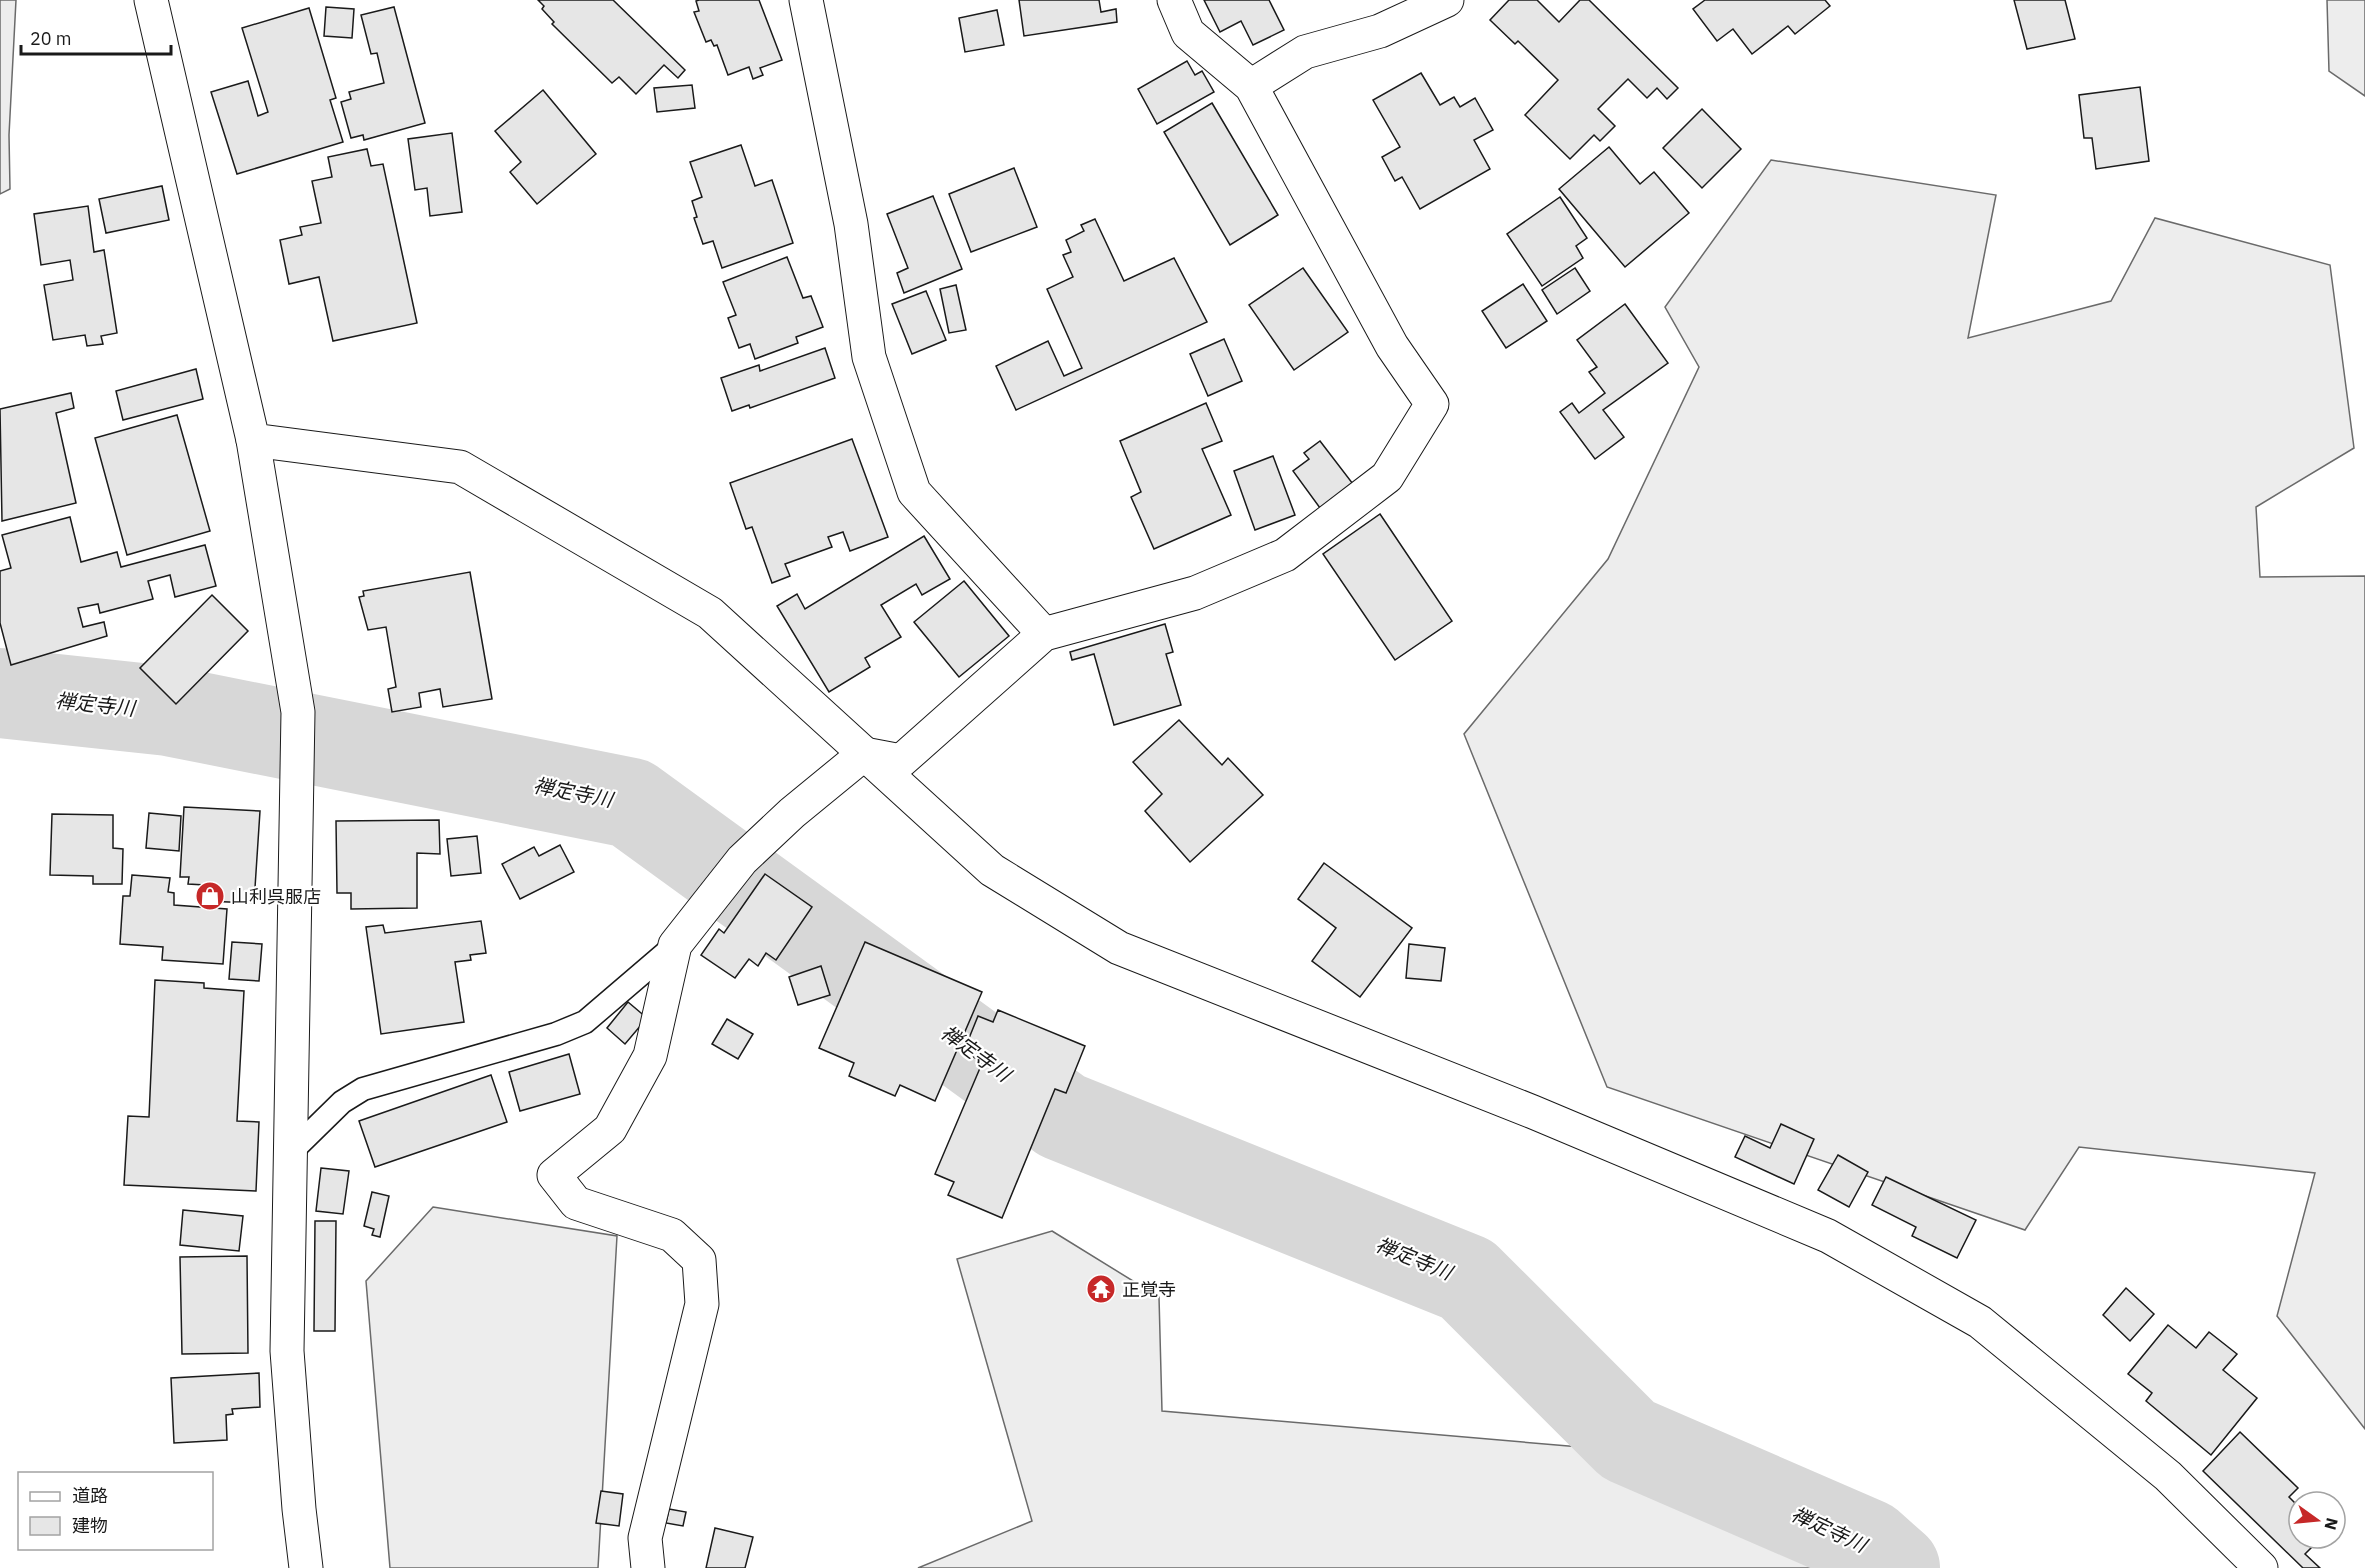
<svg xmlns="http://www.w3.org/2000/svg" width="2365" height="1568" font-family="'IBM Plex Sans','Noto Sans JP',sans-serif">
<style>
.built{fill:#ededed;stroke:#6a6a6a;stroke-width:1.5}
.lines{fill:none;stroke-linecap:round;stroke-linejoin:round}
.river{stroke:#d7d7d7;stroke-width:90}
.building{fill:#e6e6e6;stroke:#1a1a1a;stroke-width:1.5}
.service-casing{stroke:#1a1a1a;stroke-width:25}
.minor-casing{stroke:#1a1a1a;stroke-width:35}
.tertiary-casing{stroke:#1a1a1a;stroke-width:35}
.service{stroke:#fff;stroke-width:22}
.minor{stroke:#fff;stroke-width:33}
.tertiary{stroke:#fff;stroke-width:33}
.labels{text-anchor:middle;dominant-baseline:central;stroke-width:4.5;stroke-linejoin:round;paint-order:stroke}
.poi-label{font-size:18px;fill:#1a1a1a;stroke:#fff;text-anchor:start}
.water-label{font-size:20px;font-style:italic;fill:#1a1a1a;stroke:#fff}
</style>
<rect width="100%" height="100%" fill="#fff"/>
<g class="built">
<polygon points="0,0 16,0 9,135 10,189 0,194"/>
<polygon points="2327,0 2365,0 2365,96 2329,71"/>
<polygon points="1771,160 1996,195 1968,338 2111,301 2155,218 2330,265 2354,448 2256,507 2260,577 2365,576 2365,1429 2277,1316 2315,1173 2079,1147 2025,1230 1607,1087 1464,734 1608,559 1699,367 1665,307"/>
<polygon points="433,1207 617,1236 598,1568 390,1568 366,1281"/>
<polygon points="1052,1231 1159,1297 1162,1411 1592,1448 1843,1568 918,1568 1032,1521 957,1259"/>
</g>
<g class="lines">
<polyline class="river" points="0,693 169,711 631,803 1062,1116 1467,1279 1628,1440 1868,1544 1895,1568"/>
</g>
<g class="building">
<polygon points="538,0 613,0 685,70 678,78 664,65 636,94 619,77 612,83 552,24 554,22 542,9 544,6"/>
<polygon points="699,0 759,0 782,60 760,68 763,75 753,79 749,67 728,75 717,45 714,46 711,40 706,42 694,12 699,11 696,1"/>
<polygon points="1019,0 1099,0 1101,12 1116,9 1117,22 1024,36"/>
<polygon points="1204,0 1269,0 1284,30 1253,45 1241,21 1220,32"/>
<polygon points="1509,0 1537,0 1559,22 1580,0 1589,0 1678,88 1667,99 1657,88 1647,98 1628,79 1598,109 1615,126 1600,141 1594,135 1570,159 1525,115 1558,80 1518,41 1515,44 1490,20"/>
<polygon points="1705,0 1825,0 1830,6 1795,34 1788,26 1752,54 1733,29 1717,41 1693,9"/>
<polygon points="2014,0 2065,0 2075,39 2027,49"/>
<polygon points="326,7 354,9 352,38 324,36"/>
<polygon points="394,7 425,123 364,140 363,135 351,138 341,102 351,99 349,92 384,83 377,53 371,54 361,15"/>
<polygon points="309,8 336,98 330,100 343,142 237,174 211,92 248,81 258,116 268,112 242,28"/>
<polygon points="997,10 1004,45 965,52 959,18"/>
<polygon points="1187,61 1195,75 1202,71 1214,92 1157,124 1138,89"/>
<polygon points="1421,73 1440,105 1454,97 1460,107 1475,98 1493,130 1474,140 1490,169 1420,209 1402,177 1395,181 1382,157 1400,147 1373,100"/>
<polygon points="692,85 695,108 657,112 654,88"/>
<polygon points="2140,87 2149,161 2096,169 2092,138 2084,138 2079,95"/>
<polygon points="543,90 596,154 537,204 510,172 521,162 495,131"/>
<polygon points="1212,103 1278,215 1230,245 1164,132"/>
<polygon points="1702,109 1741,149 1702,188 1663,148"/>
<polygon points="452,133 462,212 430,216 427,188 415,190 408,139"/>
<polygon points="741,145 755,186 772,180 793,243 722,268 713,241 703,244 694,218 697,217 692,201 702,197 690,162"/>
<polygon points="1609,147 1640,184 1654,172 1689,213 1625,267 1559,189"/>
<polygon points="367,149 371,166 383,164 417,323 333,341 319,277 289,284 280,240 302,235 300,227 321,223 312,181 332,177 328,157"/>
<polygon points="1014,168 1037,227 971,252 949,194"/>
<polygon points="162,186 169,220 106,233 99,199"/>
<polygon points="933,196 962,269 904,293 897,273 908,268 887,214"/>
<polygon points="1560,197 1587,238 1576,246 1583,258 1542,286 1507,234"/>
<polygon points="88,206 94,252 104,250 117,333 101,336 103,344 87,346 85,335 53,340 44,285 73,280 70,260 41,265 34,214"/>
<polygon points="1095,219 1124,281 1174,258 1207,322 1016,410 996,366 1048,341 1064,376 1082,368 1047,289 1073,277 1063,255 1071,252 1066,240 1084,231 1081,225"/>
<polygon points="787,257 803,298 811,296 823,327 796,337 798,343 755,359 750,344 739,348 728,318 736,315 723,282"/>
<polygon points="1303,268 1348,332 1294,370 1249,305"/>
<polygon points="1575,268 1590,291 1557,314 1542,290"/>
<polygon points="1523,284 1547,321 1506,348 1482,311"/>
<polygon points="956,285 966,330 949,333 940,289"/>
<polygon points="926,291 946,340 912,354 892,304"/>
<polygon points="1625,304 1668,363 1603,410 1624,437 1595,459 1560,412 1572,403 1579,413 1605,393 1589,372 1597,367 1577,340"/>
<polygon points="1224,339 1242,381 1208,396 1190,354"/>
<polygon points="825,348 835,378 750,408 749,405 732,411 721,378 759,365 760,371"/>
<polygon points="196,369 203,399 123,420 116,391"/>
<polygon points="71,393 74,408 56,413 76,503 2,521 0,409"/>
<polygon points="1206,403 1222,441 1202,449 1231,515 1154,549 1131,497 1141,492 1120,441"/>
<polygon points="177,415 210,531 127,555 95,438"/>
<polygon points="852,439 888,537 850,551 843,532 828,537 832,547 785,564 790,576 772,583 752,527 746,529 730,483"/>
<polygon points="1320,441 1353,484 1320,508 1293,471 1309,459 1304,453"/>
<polygon points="1273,456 1295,515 1255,530 1234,471"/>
<polygon points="1380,514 1452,621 1395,660 1323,554"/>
<polygon points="70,517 81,562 117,552 121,567 205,545 216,586 175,597 170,575 148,581 153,599 100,613 98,604 78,608 83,627 104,622 107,636 11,665 0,623 0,571 11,568 2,535"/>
<polygon points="924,536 950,579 922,595 916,584 881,605 901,637 865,658 870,667 829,692 777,606 797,594 805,609"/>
<polygon points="470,572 492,699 443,707 440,689 419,693 421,707 392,712 388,689 396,687 386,627 368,630 359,597 364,596 363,591"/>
<polygon points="964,581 1009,636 959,677 914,622"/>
<polygon points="212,595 248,631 176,704 140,668"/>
<polygon points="1165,624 1173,652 1166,654 1181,705 1114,725 1094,654 1072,660 1070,652"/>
<polygon points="1179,720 1222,765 1228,758 1263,795 1190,862 1145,811 1162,794 1133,762"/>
<polygon points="184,807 260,811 254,903 204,901 205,885 188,884 189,877 180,877"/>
<polygon points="149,813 181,816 179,851 146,848"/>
<polygon points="52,814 113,815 113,848 123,849 122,884 93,884 93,876 50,875"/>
<polygon points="439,820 440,854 417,853 417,908 351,909 351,893 337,893 336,821"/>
<polygon points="477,836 481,873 451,876 447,839"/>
<polygon points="560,845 574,872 520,899 502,864 534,847 539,856"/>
<polygon points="1324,863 1412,928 1360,997 1312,961 1336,928 1298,899"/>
<polygon points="765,874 812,907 776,960 766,953 758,966 749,959 735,978 701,955 719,929 724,933"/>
<polygon points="132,875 170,878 168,892 174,893 174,905 227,909 223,964 162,960 163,947 120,944 123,896 130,896"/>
<polygon points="481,921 486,953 470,955 471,960 455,962 464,1022 381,1034 366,927 383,925 385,933"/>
<polygon points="232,942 262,944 259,981 229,979"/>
<polygon points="865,942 982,992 935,1101 900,1085 895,1096 849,1076 854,1063 819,1048"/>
<polygon points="1409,944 1445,948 1441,981 1406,978"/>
<polygon points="821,966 830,995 798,1005 789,977"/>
<polygon points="155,980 204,983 204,988 244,991 237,1121 259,1122 256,1191 124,1185 128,1116 149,1117"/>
<polygon points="628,1002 647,1018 625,1044 607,1028"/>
<polygon points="998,1010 1085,1046 1066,1093 1055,1089 1002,1218 948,1195 954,1182 935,1174 983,1061 963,1053 978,1016 993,1022"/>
<polygon points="727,1019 753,1034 738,1059 712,1044"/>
<polygon points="569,1054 580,1094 520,1111 509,1072"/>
<polygon points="491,1075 507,1122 375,1167 359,1121"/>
<polygon points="1781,1124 1814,1139 1794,1184 1735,1157 1745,1136 1770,1148"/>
<polygon points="1838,1155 1868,1172 1849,1207 1818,1190"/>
<polygon points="321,1168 349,1171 343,1214 316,1211"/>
<polygon points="1886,1177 1976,1220 1957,1258 1912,1236 1916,1227 1872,1205"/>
<polygon points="372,1192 389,1196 380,1237 372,1235 374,1229 364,1226"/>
<polygon points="183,1210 243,1216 239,1251 180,1245"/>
<polygon points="315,1221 336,1221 335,1331 314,1331"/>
<polygon points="247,1256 248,1353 182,1354 180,1257"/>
<polygon points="2126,1288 2154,1314 2130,1341 2103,1315"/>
<polygon points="2168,1325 2196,1348 2209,1332 2237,1354 2223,1370 2257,1398 2211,1455 2146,1401 2152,1393 2128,1374"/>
<polygon points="259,1373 260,1407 232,1409 233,1414 226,1415 227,1440 174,1443 171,1378"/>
<polygon points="2240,1432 2298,1488 2289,1497 2299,1507 2299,1518 2293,1524 2299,1530 2299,1538 2307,1538 2314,1545 2305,1554 2320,1568 2303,1568 2203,1471"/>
<polygon points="601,1491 623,1494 619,1526 596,1523"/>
<polygon points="669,1509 686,1512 683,1526 666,1523"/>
<polygon points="715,1528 753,1537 745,1568 706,1568"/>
</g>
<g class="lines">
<g class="service-casing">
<polyline id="service" points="291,1152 342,1102 363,1089 556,1034 585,1022 675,945"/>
</g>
<g class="minor-casing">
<g id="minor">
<polyline points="806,0 851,224 869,357 914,492 1044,634"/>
<polyline points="1251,86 1305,52 1380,31 1447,0"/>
<polyline points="648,1568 645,1538 702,1304 699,1260 672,1235 576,1203 554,1175 610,1129 650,1056 675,945 742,860 792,813 864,754 901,761 1044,634 1195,593 1285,555 1387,477 1432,404 1392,346 1251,86 1188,33 1174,0"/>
</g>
</g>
<g class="tertiary-casing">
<g id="tertiary">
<polyline points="151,0 253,440 460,467 710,613 992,870 1119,948 1533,1112 1828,1236 1980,1322 2168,1476 2261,1568"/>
<polyline points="253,440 298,712 287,1351 299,1509 306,1568"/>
</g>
</g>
<use href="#service" class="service"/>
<use href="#minor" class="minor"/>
<use href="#tertiary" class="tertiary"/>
</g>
<defs>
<g id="shop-disc" transform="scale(1.5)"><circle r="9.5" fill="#c62828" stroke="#fff"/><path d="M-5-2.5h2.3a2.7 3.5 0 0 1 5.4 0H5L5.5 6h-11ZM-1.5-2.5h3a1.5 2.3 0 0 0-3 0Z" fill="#fff"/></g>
<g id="temple-disc" transform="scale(1.5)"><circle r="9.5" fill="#c62828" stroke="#fff"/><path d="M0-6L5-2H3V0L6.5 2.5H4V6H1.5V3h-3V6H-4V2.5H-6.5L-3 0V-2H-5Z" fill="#fff"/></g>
</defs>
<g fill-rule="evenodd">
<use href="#shop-disc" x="210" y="896"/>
<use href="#temple-disc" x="1101" y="1289"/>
</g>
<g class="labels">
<g class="poi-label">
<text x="231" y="896">山利呉服店</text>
<text x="1122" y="1289">正覚寺</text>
</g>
<g class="water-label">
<text transform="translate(95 704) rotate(6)">禅定寺川</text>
<text transform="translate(573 792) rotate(11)">禅定寺川</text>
<text transform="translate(976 1053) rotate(36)">禅定寺川</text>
<text transform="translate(1414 1258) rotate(22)">禅定寺川</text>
<text transform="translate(1829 1529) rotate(25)">禅定寺川</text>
</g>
</g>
<rect x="18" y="1472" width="195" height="78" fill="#ffffff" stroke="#a3a3a3" stroke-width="1.5"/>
<rect x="30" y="1492" width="30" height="9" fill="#ffffff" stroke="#a3a3a3" stroke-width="1.5"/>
<text x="72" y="1502" font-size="18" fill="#1a1a1a">道路</text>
<rect x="30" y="1517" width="30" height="18" fill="#e6e6e6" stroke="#a3a3a3" stroke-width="1.5"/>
<text x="72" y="1532" font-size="18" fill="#1a1a1a">建物</text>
<g transform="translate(2317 1520) rotate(105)"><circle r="28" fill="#ffffff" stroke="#a3a3a3" stroke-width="1.5"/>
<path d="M0-4.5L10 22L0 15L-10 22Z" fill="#c62828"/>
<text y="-9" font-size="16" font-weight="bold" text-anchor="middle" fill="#1a1a1a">N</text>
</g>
<path d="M21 45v9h150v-9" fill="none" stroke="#1a1a1a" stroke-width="3"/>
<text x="30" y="45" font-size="18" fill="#1a1a1a" stroke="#ffffff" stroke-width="4.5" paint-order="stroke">20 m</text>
</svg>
